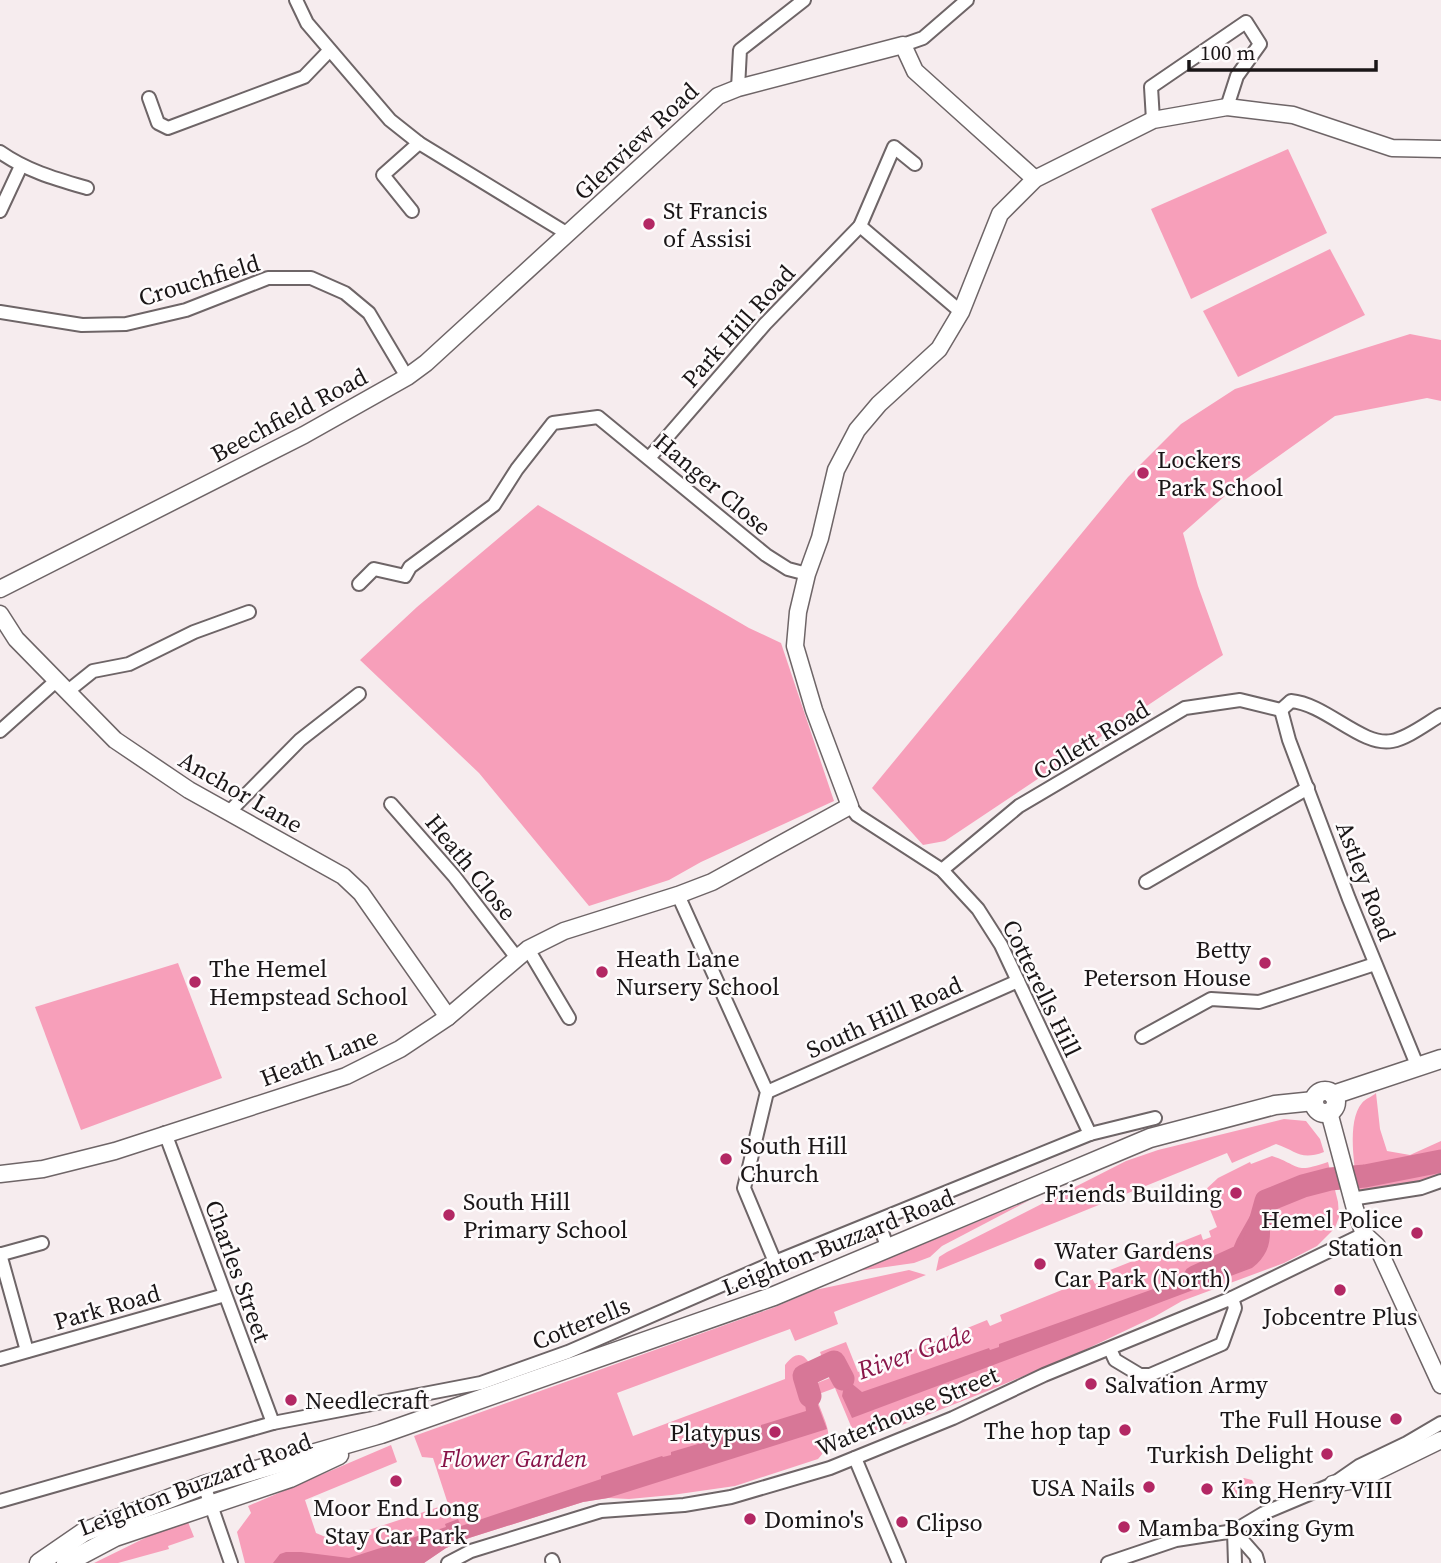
<svg xmlns="http://www.w3.org/2000/svg" width="1441" height="1563" font-family="'Source Serif 4',serif">
<style>
.green{fill:#f79fba}
.water{fill:#d77797}
.lines{fill:none;stroke-linecap:round;stroke-linejoin:round}
.river{stroke:#d77797;stroke-width:23}
.street-casing{stroke:#6e6567;stroke-width:16}
.secondary-casing{stroke:#6e6567;stroke-width:19}
.primary-casing{stroke:#6e6567;stroke-width:21}
.street{stroke:#fff;stroke-width:12}
.secondary{stroke:#fff;stroke-width:16}
.primary{stroke:#fff;stroke-width:18}
.poi-dot{fill:#b32864;stroke:#fefbfc;stroke-width:2.5}
.labels{text-anchor:middle;dominant-baseline:central;stroke-width:5;stroke-linejoin:round;paint-order:stroke}
.street-label{font-size:24px;fill:#1a1617;stroke:#fefbfc}
.poi-label{font-size:24px;fill:#1a1617;stroke:#fefbfc;text-anchor:start}
.park-label{font-size:24px;font-style:italic;fill:#871348;stroke:#fefbfc}
.water-label{font-size:26px;font-style:italic;fill:#8a174a;stroke:#fefbfc}
</style>
<rect width="100%" height="100%" fill="#f6ecee"/>
<g class="green">
<polygon points="1288,149 1327,233 1191,299 1151,209"/>
<polygon points="1330,249 1365,315 1238,377 1203,311"/>
<polygon points="1410,334 1441,340 1441,401 1427,398 1335,416 1235,487 1183,533 1198,586 1223,655 945,841 923,845 872,788 1128,477 1181,424 1235,389"/>
<polygon points="538,505 749,628 781,643 834,801 701,862 669,880 589,906 479,773 360,660 417,607"/>
<polygon points="178,963 222,1078 81,1130 35,1007"/>
<path d="M 1376,1093 L 1380,1129 L 1387,1151 L 1410,1155 L 1441,1141 L 1441,1175 L 1415,1187 L 1358,1192 C 1355,1168 1346,1122 1362,1103 C 1365,1099 1373,1096 1376,1093 Z"/>
<path d="M 1284,1119 L 1306,1121 L 1320,1139 L 1324,1152 C 1300,1161 1297,1151 1276,1144 L 1232,1163 L 1227,1153 L 936,1271 L 939,1257 L 947,1252 L 1126,1161 L 1158,1150 Z"/>
<path d="M 1272,1156 C 1302,1166 1293,1174 1328,1162 L 1338,1202 L 1339,1217 L 1335,1228 L 1317,1246 L 1284,1263 L 1182,1301 L 1154,1317 L 1074,1355 L 990,1390 L 902,1425 L 863,1435 L 853,1431 L 835,1388 L 816,1395 C 823,1422 839,1436 818,1459 L 735,1486 L 672,1495 L 629,1499 L 608,1498 L 583,1502 L 469,1538 L 446,1548 L 424,1563 L 245,1563 L 237,1532 L 251,1513 L 248,1506 L 391,1445 L 397,1462 L 305,1500 L 316,1533 L 335,1541 L 448,1504 L 433,1458 L 422,1457 L 414,1436 L 775,1307 L 815,1290 L 909,1270 L 926,1275 L 834,1312 L 838,1324 L 795,1341 L 790,1329 L 617,1393 L 633,1436 L 785,1379 L 785,1365 C 801,1344 809,1360 815,1376 L 810,1379 L 812,1385 L 830,1378 L 820,1352 L 846,1342 L 858,1372 L 871,1367 L 873,1373 L 881,1370 L 879,1364 L 987,1320 L 990,1326 L 1002,1321 L 1000,1315 L 1089,1279 L 1092,1278 L 1095,1284 L 1102,1281 L 1100,1274 L 1201,1234 L 1203,1240 L 1211,1237 L 1209,1231 L 1217,1227 L 1203,1192 L 1218,1178 L 1250,1162 L 1251,1164 Z"/>
<polygon points="1030,1200 942,1246 930,1257 914,1263 858,1271"/>
<polygon points="1244,1478 1252,1480 1256,1487 1231,1497 1228,1493 1234,1483"/>
<polygon points="188,1522 194,1537 168,1546 169,1549 118,1563 94,1563 147,1537"/>
</g>
<g class="water">
<path d="M 1259,1200 L 1266,1201 C 1270,1226 1277,1249 1252,1268 L 852,1418 L 842,1396 L 844,1386 L 835,1366 L 827,1369 L 824,1362 L 835,1358 L 845,1378 L 862,1392 L 989,1348 L 990,1350 L 999,1347 L 999,1344 L 1173,1282 L 1178,1280 L 1179,1274 L 1189,1271 L 1205,1260 L 1210,1263 L 1211,1268 L 1235,1260 L 1234,1246 L 1237,1239 Z"/>
<polygon points="812,1369 814,1375 808,1379 827,1429 608,1498 583,1502 469,1538 446,1548 424,1563 273,1563 280,1554 286,1552 301,1552 349,1558 446,1527 445,1524 458,1519 461,1526 601,1479 601,1476 662,1456 663,1457 671,1455 671,1452 752,1428 753,1430 761,1427 761,1425 806,1411 801,1374"/>
</g>
<g class="lines">
<g class="river">
<polyline points="1195,1277 1252,1251 1266,1201 1303,1186 1330,1179 1365,1176 1441,1161"/>
<polyline points="810,1396 804,1376 834,1362 843,1379"/>
</g>
<g class="street-casing">
<g id="street">
<polyline points="296,0 307,23 390,120 419,143 568,234"/>
<polyline points="903,45 923,38 967,0"/>
<polyline points="738,88 740,50 804,0"/>
<polyline points="149,98 158,123 168,128 304,77 329,51"/>
<polyline points="1153,120 1151,87 1246,22 1260,44 1237,76 1227,107"/>
<path d="M 0,152 C 27,171 56,179 87,188"/>
<polyline points="0,211 21,166"/>
<polyline points="412,211 383,175 419,143"/>
<polyline points="860,226 961,312"/>
<polyline points="0,312 82,325 126,324 186,310 268,278 311,278 345,293 369,313 407,377"/>
<polyline points="649,458 765,324 860,226 894,147 915,164"/>
<polyline points="359,584 374,569 405,576 410,567 494,505 517,469 553,423 598,417 766,555 788,569 807,574"/>
<polyline points="68,691 93,671 129,664 194,632 249,612"/>
<polyline points="1281,710 1289,740 1349,899 1417,1065"/>
<path d="M 1281,710 L 1291,701 C 1326,704 1362,747 1392,741 C 1408,738 1427,723 1441,715"/>
<polyline points="0,731 56,681"/>
<polyline points="391,804 454,876 517,958"/>
<polyline points="850,806 857,815 942,870 978,909 1001,945 1090,1134"/>
<polyline points="229,812 300,740 359,694"/>
<polyline points="942,870 1019,806 1185,708 1240,700 1281,710"/>
<polyline points="1146,882 1308,788"/>
<polyline points="678,895 767,1092 744,1188 775,1262"/>
<polyline points="528,949 569,1018"/>
<polyline points="1142,1037 1211,999 1259,1002 1375,964"/>
<polyline points="767,1092 1018,981"/>
<polyline points="165,1133 273,1423"/>
<polyline points="1351,1199 1421,1188 1441,1181"/>
<polyline points="878,1221 888,1249"/>
<polyline points="0,1254 27,1351"/>
<polyline points="2,1254 42,1243"/>
<polyline points="1110,1349 1115,1360 1140,1375 1150,1375 1222,1344 1235,1308 1232,1298"/>
<polyline points="0,1359 225,1295"/>
<polyline points="855,1458 899,1563"/>
<polyline points="204,1485 231,1563"/>
<polyline points="0,1501 273,1423 481,1383 568,1352 775,1262 1090,1134 1155,1118"/>
<polyline points="1234,1531 1256,1556 1258,1563"/>
<polyline points="1234,1531 1235,1563"/>
<polyline points="552,1560 553,1563"/>
<polyline points="448,1563 471,1551 601,1511 684,1505 731,1497 830,1468 953,1418 1044,1375 1232,1298 1364,1234"/>
<polyline points="1108,1563 1176,1540 1234,1531 1264,1513 1333,1484 1359,1466 1407,1443 1441,1423"/>
</g>
</g>
<g class="secondary-casing">
<g id="secondary">
<polyline points="0,589 304,435 407,377 426,363 718,96 738,88 903,45 915,71 1035,179"/>
<polyline points="0,614 16,639 115,740 189,790 343,876 361,893 448,1017"/>
<polyline points="1329,1112 1355,1209 1364,1234 1377,1246 1441,1385"/>
<polyline points="0,1174 43,1169 115,1151 346,1076 400,1049 448,1017 528,949 564,931 678,895 712,882 850,806 814,710 795,646 798,612 807,574 820,538 836,470 857,430 879,404 939,349 961,312 1000,214 1035,179 1153,120 1227,107 1293,115 1392,148 1441,149"/>
<polyline points="1333,1484 1361,1479 1441,1440"/>
</g>
</g>
<g class="primary-casing">
<g id="primary">
<circle cx="1325" cy="1102" r="11"/>
<polyline points="1333,1095 1441,1059"/>
<polyline points="39,1563 84,1532 204,1485 381,1434 774,1296 1150,1138 1275,1105 1314,1101"/>
<polyline points="66,1563 115,1537 290,1478 339,1455"/>
</g>
</g>
<use href="#street" class="street"/>
<use href="#secondary" class="secondary"/>
<use href="#primary" class="primary"/>
</g>
<g class="poi-dot">
<circle cx="649" cy="224" r="7"/>
<circle cx="1143" cy="473" r="7"/>
<circle cx="1265" cy="963" r="7"/>
<circle cx="602" cy="972" r="7"/>
<circle cx="195" cy="982" r="7"/>
<circle cx="726" cy="1159" r="7"/>
<circle cx="1236" cy="1193" r="7"/>
<circle cx="449" cy="1215" r="7"/>
<circle cx="1417" cy="1233" r="7"/>
<circle cx="1040" cy="1264" r="7"/>
<circle cx="1340" cy="1290" r="7"/>
<circle cx="1091" cy="1384" r="7"/>
<circle cx="291" cy="1400" r="7"/>
<circle cx="1396" cy="1419" r="7"/>
<circle cx="1125" cy="1430" r="7"/>
<circle cx="775" cy="1432" r="7"/>
<circle cx="1327" cy="1454" r="7"/>
<circle cx="396" cy="1481" r="7"/>
<circle cx="1149" cy="1487" r="7"/>
<circle cx="1207" cy="1489" r="7"/>
<circle cx="750" cy="1519" r="7"/>
<circle cx="902" cy="1522" r="7"/>
<circle cx="1124" cy="1527" r="7"/>
</g>
<g class="labels">
<g class="street-label">
<text transform="translate(636 141) rotate(-43)">Glenview Road</text>
<text transform="translate(199 280) rotate(-17)">Crouchfield</text>
<text transform="translate(738 326) rotate(-48)">Park Hill Road</text>
<text transform="translate(289 415) rotate(-28)">Beechfield Road</text>
<text transform="translate(713 484) rotate(40)">Hanger Close</text>
<text transform="translate(1091 740) rotate(-31)">Collett Road</text>
<text transform="translate(241 792) rotate(30)">Anchor Lane</text>
<text transform="translate(471 867) rotate(51)">Heath Close</text>
<text transform="translate(1366 881) rotate(69)">Astley Road</text>
<text transform="translate(1042 988) rotate(64)">Cotterells Hill</text>
<text transform="translate(884 1017) rotate(-24)">South Hill Road</text>
<text transform="translate(319 1057) rotate(-21)">Heath Lane</text>
<text transform="translate(838 1242) rotate(-22)">Leighton Buzzard Road</text>
<text transform="translate(238 1271) rotate(70)">Charles Street</text>
<text transform="translate(107 1307) rotate(-16)">Park Road</text>
<text transform="translate(581 1323) rotate(-22)">Cotterells</text>
<text transform="translate(907 1411) rotate(-23)">Waterhouse Street</text>
<text transform="translate(195 1484) rotate(-21)">Leighton Buzzard Road</text>
</g>
<g class="poi-label">
<text x="663" y="210">St Francis<tspan x="663" dy="28">of Assisi</tspan></text>
<text x="1157" y="459">Lockers<tspan x="1157" dy="28">Park School</tspan></text>
<text x="1251" y="949" text-anchor="end">Betty<tspan x="1251" dy="28">Peterson House</tspan></text>
<text x="616" y="958">Heath Lane<tspan x="616" dy="28">Nursery School</tspan></text>
<text x="209" y="968">The Hemel<tspan x="209" dy="28">Hempstead School</tspan></text>
<text x="740" y="1145">South Hill<tspan x="740" dy="28">Church</tspan></text>
<text x="1222" y="1193" text-anchor="end">Friends Building</text>
<text x="463" y="1201">South Hill<tspan x="463" dy="28">Primary School</tspan></text>
<text x="1403" y="1219" text-anchor="end">Hemel Police<tspan x="1403" dy="28">Station</tspan></text>
<text x="1054" y="1250">Water Gardens<tspan x="1054" dy="28">Car Park (North)</tspan></text>
<text x="1340" y="1316" text-anchor="middle">Jobcentre Plus</text>
<text x="1105" y="1384">Salvation Army</text>
<text x="305" y="1400">Needlecraft</text>
<text x="1382" y="1419" text-anchor="end">The Full House</text>
<text x="1111" y="1430" text-anchor="end">The hop tap</text>
<text x="761" y="1432" text-anchor="end">Platypus</text>
<text x="1313" y="1454" text-anchor="end">Turkish Delight</text>
<text x="1135" y="1487" text-anchor="end">USA Nails</text>
<text x="1221" y="1489">King Henry VIII</text>
<text x="396" y="1507" text-anchor="middle">Moor End Long<tspan x="396" dy="28">Stay Car Park</tspan></text>
<text x="764" y="1519">Domino's</text>
<text x="916" y="1522">Clipso</text>
<text x="1138" y="1527">Mamba Boxing Gym</text>
</g>
<g class="park-label">
<text x="514" y="1458">Flower Garden</text>
</g>
<g class="water-label">
<text transform="translate(914 1352) rotate(-19)">River Gade</text>
</g>
</g>
<path d="M1189 60v10h187v-10" fill="none" stroke="#1a1617" stroke-width="3.5"/>
<text x="1200" y="60" font-size="21" fill="#1a1617" stroke="#fefbfc" stroke-width="5" paint-order="stroke">100 m</text>
</svg>
